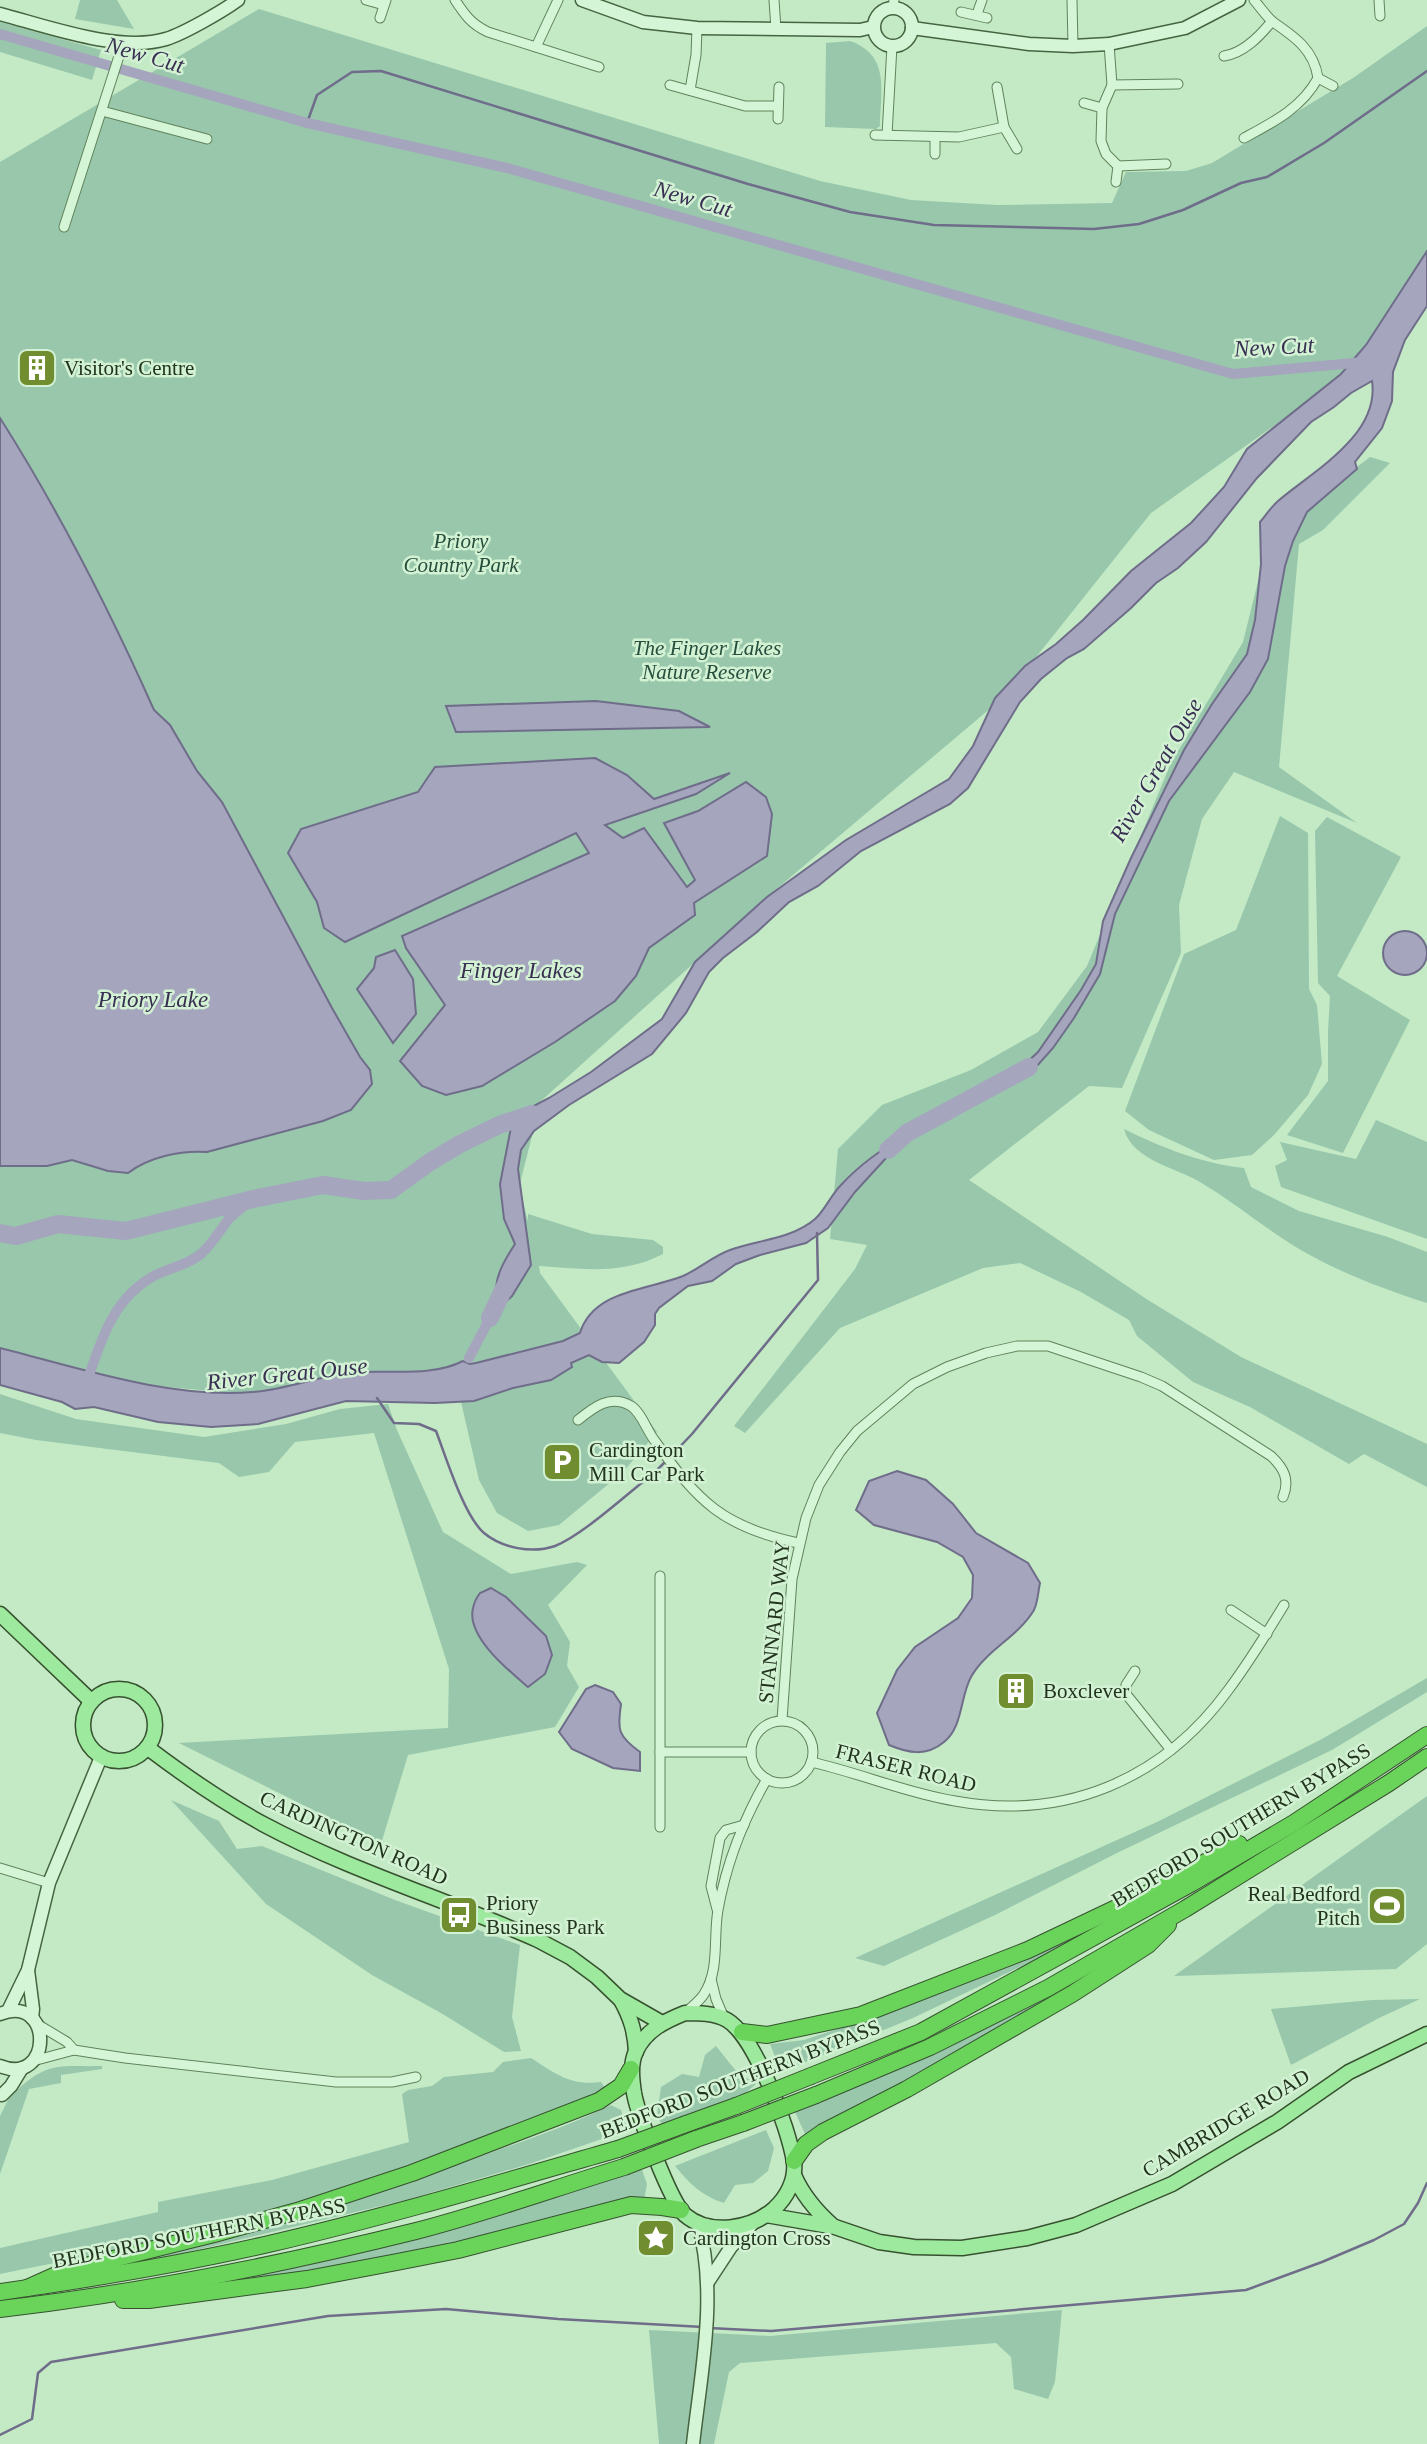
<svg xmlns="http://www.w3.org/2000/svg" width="1427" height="2444" font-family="Georgia,serif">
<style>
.green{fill:#98c7ac}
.water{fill:#a5a5bd;stroke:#6f6d8a;stroke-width:2}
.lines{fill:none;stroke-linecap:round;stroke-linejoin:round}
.stream{stroke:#6f6d8a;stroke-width:2.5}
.canal{stroke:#a5a5bd;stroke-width:10}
.river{stroke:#a5a5bd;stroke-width:18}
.street-casing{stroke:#61835b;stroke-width:11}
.secondary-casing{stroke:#45643f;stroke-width:15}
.primary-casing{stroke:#37512f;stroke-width:17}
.highway-casing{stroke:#37512f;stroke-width:18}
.street{stroke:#d5f6d6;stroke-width:9}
.secondary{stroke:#d5f6d6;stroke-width:12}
.primary{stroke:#9dea9e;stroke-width:14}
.highway{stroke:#69d35a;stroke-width:16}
.highway-bridge-casing{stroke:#37512f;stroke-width:18;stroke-linecap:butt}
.highway-bridge{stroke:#69d35a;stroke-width:16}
.labels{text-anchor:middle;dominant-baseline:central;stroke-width:5;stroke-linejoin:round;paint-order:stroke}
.poi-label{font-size:21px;fill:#22341e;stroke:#d2f2d3;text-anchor:start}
.park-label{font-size:21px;font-style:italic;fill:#264e3d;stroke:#d2f2d3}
.street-label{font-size:21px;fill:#22341e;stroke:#d2f2d3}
.water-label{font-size:23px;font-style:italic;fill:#382f52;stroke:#d2f2d3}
</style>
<rect width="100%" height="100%" fill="#c3eac4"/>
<g class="green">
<polygon points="80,0 117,0 134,29 75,19"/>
<path d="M 259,9 L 820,181 L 911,200 L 997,205 L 1112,203 L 1126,172 L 1186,171 L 1212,163 L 1353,78 L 1427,26 L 1427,258 L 1374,355 L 1151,513 L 1005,696 L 767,897 L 541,1101 L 519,1187 L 528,1221 L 528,1214 L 592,1234 L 653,1240 L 663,1247 L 663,1254 C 623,1275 582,1269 539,1266 L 540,1273 L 657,1432 L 623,1472 L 559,1525 L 528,1531 L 497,1513 L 479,1480 L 453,1367 L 399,1373 L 357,1372 L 280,1388 L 252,1392 L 222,1392 L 146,1385 L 0,1348 L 0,162 Z"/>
<polygon points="0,22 101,50 92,80 0,52"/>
<path d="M 850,41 C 890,55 881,90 880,126 L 876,129 L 825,127 L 826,43 Z"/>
<polygon points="1370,457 1390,463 1323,530 1299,544 1279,767 1357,823 1234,772 1202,819 1179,905 1181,953 1122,1088 1089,1086 969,1180 1148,1300 1241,1357 1427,1444 1427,1487 1364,1454 1349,1464 1250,1407 1193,1382 1137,1336 1129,1320 1081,1292 1020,1263 983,1268 840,1328 745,1433 734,1426 855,1269 867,1245 830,1239 838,1149 882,1105 971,1070 1038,1032 1087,966 1171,763 1243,642 1270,533"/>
<polygon points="1280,816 1308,833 1309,989 1317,1005 1322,1064 1308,1095 1274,1135 1252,1155 1214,1160 1149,1130 1125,1111 1184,954 1236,930"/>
<polygon points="1327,817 1401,857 1337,976 1410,1020 1343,1153 1287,1135 1328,1081 1328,1031 1330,996 1318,983 1315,831"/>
<polygon points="1376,1120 1427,1142 1427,1239 1281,1187 1275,1166 1287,1160 1280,1142 1356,1159"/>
<path d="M 1124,1129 C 1163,1148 1200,1163 1244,1168 L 1251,1187 L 1299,1211 L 1388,1237 L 1427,1252 L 1427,1303 C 1386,1290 1346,1275 1308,1254 C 1270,1233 1237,1204 1200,1182 C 1177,1168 1132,1160 1124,1129 Z"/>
<polygon points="0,1394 76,1419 204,1437 286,1424 340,1409 388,1404 397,1430 443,1532 511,1574 577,1562 587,1565 548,1605 570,1642 567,1666 579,1687 555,1727 408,1755 381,1844 179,1743 448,1728 449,1669 374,1433 295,1442 269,1472 239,1477 219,1463 36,1440 0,1433"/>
<polygon points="1427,1678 1427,1692 1332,1750 1119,1852 995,1915 884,1966 855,1958 1157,1822 1322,1739"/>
<polygon points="1427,1796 1427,1944 1396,1969 1174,1976"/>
<polygon points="171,1800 219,1821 237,1849 262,1846 395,1900 520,1945 512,2017 521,2051 504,2052 441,2013 372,1975 266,1904"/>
<polygon points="1110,1918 1112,1923 913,2018 781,2072 770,2044 804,2040 865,2020"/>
<polygon points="1059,1984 1063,1989 941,2064 812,2135 805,2134 795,2112 934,2050"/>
<polygon points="1420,1999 1379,2018 1291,2065 1271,2009 1372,2000"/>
<polygon points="716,2046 736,2071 756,2084 742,2096 662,2125 657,2115 661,2087 682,2074 699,2077 705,2055"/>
<path d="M 531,2058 C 556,2074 570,2086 601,2082 L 605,2088 L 592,2099 C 467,2145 342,2195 214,2228 C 143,2247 71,2259 0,2274 L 0,2248 L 158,2212 L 158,2202 L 272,2180 L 409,2142 L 402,2094 L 408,2090 L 432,2086 L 444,2077 L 493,2072 L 503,2062 Z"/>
<path d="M 102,2066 L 102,2069 L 61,2075 L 61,2083 L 29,2089 L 0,2174 L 0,2116 L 12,2092 L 15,2092 C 48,2061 59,2067 102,2066 Z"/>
<path d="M 611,2105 L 621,2110 L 628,2130 L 529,2164 L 406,2200 L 142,2263 L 141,2259 C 258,2228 374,2195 487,2154 C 529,2139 571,2125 611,2105 Z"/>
<path d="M 766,2130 L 774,2148 L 768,2171 L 753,2183 L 735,2185 L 724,2203 C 702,2196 690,2184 675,2166 Z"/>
<path d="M 641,2167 L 647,2184 L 644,2201 C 504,2233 364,2263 222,2284 L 221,2279 Z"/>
<polygon points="1062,2310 1055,2382 1048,2399 1014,2389 1011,2357 996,2343 740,2363 729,2372 714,2444 659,2444 649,2330 770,2336"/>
</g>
<g class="water">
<path d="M 1427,251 L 1427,306 L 1405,340 L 1393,372 L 1392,401 L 1382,428 L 1355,462 L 1357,469 L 1307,512 L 1293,541 L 1285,566 L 1268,659 L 1250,692 L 1169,801 L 1115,914 L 1100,974 L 1074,1018 L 1053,1048 L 1029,1075 L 1001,1089 L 969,1101 L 1010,1078 L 1038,1052 L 1081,990 L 1096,964 L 1103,921 L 1131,858 L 1184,750 L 1212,704 L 1247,654 L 1255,620 L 1261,564 L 1260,522 C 1266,515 1271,507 1278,501 C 1313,471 1380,435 1372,381 L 1351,393 L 1334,407 L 1311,422 L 1257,478 L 1206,542 L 1178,568 L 1156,583 L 1131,608 L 1084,649 L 1067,658 L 1041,679 L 1020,702 L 968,788 L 950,804 L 861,851 L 818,886 L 789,902 L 757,932 L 723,958 L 709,972 L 686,1013 L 652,1054 L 569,1105 L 534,1131 L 521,1150 L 518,1169 L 531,1265 L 512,1296 L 503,1304 L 496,1301 C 494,1278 502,1264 515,1244 L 504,1219 L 500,1184 L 513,1117 L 549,1098 L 591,1072 L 662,1019 L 695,962 L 767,897 L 846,840 L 949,779 L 973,746 L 995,698 L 1025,666 L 1056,644 L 1083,620 L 1131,571 L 1191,523 L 1224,487 L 1247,449 L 1341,374 L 1366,345 Z"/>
<path d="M 0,418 C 59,511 109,609 154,710 L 170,725 L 197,771 L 222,802 L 332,1008 L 360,1057 L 370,1070 L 372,1084 L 351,1110 L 323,1121 L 207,1152 C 181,1150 149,1157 128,1173 L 108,1171 L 72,1160 L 47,1166 L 0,1166 Z"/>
<polygon points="596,701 679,711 710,727 456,732 446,706"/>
<polygon points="595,758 627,775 654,799 730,773 696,794 605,825 623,838 644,828 687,887 695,880 664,823 698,811 746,782 766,797 772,814 767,856 694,903 695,915 649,948 636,976 615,1001 555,1042 482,1086 446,1095 422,1086 400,1061 445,1005 406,948 402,936 589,853 576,833 345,942 324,928 317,902 288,853 301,829 418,792 435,767"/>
<circle cx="1405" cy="953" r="22"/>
<polygon points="395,950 413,979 416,1014 393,1043 357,989 374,968 376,957"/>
<path d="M 909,1133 L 855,1192 L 828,1228 L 806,1243 L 760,1255 L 736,1264 L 712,1281 L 688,1286 L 659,1308 L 655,1314 L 655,1325 L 644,1342 L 619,1363 L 602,1362 L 589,1355 L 571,1363 L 572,1367 L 551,1380 L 513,1388 L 474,1401 L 435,1403 L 346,1401 L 258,1424 L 211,1427 L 158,1422 L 94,1407 L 75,1409 L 62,1402 L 0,1385 L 0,1348 C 79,1368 171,1399 252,1392 C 288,1390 322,1374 358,1372 C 392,1370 432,1377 463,1361 L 470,1364 L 476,1363 L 563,1341 L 580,1333 C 593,1290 648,1290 683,1276 C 699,1269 713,1256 730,1250 C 757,1240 792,1239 815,1219 C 825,1210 831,1195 841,1185 C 860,1164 885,1147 909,1133 Z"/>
<path d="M 897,1471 L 926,1480 L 953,1504 L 976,1533 L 1028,1563 L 1040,1583 C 1038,1592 1038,1602 1034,1610 C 1018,1637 986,1650 971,1677 C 960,1697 963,1727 944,1742 C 926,1757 908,1753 889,1745 L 877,1713 L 897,1670 L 915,1647 L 958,1618 L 972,1598 L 973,1575 L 963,1557 L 937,1542 L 874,1525 L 856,1510 L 869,1481 Z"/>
<path d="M 491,1588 L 506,1597 L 546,1636 L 552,1655 L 545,1674 L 528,1687 C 508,1670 466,1636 473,1608 C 474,1603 477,1597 480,1593 Z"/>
<path d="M 595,1685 L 613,1692 L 621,1704 C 617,1730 618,1736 640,1752 L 640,1771 L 613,1768 L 572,1749 L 559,1732 L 586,1689 Z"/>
</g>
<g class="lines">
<g class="stream">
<polyline points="307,123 317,95 352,72 381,71 748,184 850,212 934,225 1094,229 1139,224 1183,210 1241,183 1267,177 1324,143 1427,71"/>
<path d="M 377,1398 L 394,1423 L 419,1424 L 436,1431 C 446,1457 464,1516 484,1533 C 502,1548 532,1554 555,1546 C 583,1535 628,1493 654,1473 L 666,1461"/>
<polyline points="671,1456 692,1434 818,1280 817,1233"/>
<polyline points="709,2328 771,2331 1246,2290 1322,2262 1374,2240 1404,2224 1418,2203 1427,2183"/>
<polyline points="0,2435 32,2419 38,2373 51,2362 328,2316 446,2309 558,2319 703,2327"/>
</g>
<g class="canal">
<polyline points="0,34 307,123 507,168 1233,374 1365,362"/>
<polyline points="469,1358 490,1318"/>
<path d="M 86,1384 C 101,1342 111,1301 152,1277 C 168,1268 186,1266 201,1254 C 212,1244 219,1232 228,1220 C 235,1212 245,1206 253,1199"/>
</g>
<g class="river">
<polyline points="888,1150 907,1133 1029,1067"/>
<polyline points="0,1233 16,1236 58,1224 126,1231 253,1199 323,1185 364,1191 391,1190 430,1162 460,1144 499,1125 532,1114"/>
<polyline points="490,1318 507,1282"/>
</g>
<g class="street-casing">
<g id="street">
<polyline points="366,0 384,5"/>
<path d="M 455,0 C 465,15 471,24 488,32 L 599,67"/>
<polyline points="774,0 776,29"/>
<polyline points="1072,0 1073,46"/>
<polyline points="1379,0 1380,16"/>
<polyline points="893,8 894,0"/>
<polyline points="961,12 987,18"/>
<polyline points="977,14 982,0"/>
<polyline points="380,18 386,0"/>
<polyline points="1109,44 1112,85 1102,108 1101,141 1106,154 1118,166 1116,182"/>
<polyline points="536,47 558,0"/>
<path d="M 1224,56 C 1244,53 1260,36 1272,21"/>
<polyline points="1318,78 1333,86"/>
<polyline points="670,85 745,106 778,106"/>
<polyline points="1112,85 1178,84"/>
<polyline points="997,87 1004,127 1017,149"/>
<polyline points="690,90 696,55 697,28"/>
<polyline points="1084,103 1102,108"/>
<polyline points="102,111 207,139"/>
<polyline points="778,119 779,87"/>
<polyline points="875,135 959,137 1004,127"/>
<polyline points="887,135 892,46"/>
<path d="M 1244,138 C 1272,123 1302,108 1318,78 C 1314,50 1295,37 1273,22 C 1266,16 1260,7 1254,0"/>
<polyline points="935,154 935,137"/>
<polyline points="1118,166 1166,164"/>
<polyline points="64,227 121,50 120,42"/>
<path d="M 578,1420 C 594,1407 610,1394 631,1406 C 641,1412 647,1431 655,1441 C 698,1502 723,1527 798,1543"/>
<polyline points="1231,1610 1267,1634"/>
<polyline points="1135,1671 1126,1685 1126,1694 1171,1750"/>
<path d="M 782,1720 L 792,1579 L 806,1518 L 819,1485 L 840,1452 L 857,1431 L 913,1384 L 947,1367 L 986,1353 L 1017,1346 L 1048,1346 L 1141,1377 L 1162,1386 L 1271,1456 C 1284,1468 1290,1480 1283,1497"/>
<circle cx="782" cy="1752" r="31"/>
<polyline points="660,1752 751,1752"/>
<path d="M 811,1762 C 860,1773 906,1793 955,1801 C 1065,1821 1163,1780 1229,1689 C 1249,1662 1267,1633 1284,1605"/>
<polyline points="660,1827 660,1576"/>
<polyline points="0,1868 49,1883"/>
<polyline points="717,1909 711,1886 720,1838 726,1830 744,1825"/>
<polyline points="711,1979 716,1999 724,2018"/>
<path d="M 685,2013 C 691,2007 700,2001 704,1994 C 720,1970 713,1937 718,1910 C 726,1865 744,1818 767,1779"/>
<polyline points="37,2024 67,2042 74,2050"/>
<polyline points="33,2061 74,2050 125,2058 336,2082 392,2082 416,2077"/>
</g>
</g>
<g class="secondary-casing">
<g id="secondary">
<polyline points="582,0 643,22 697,28 860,30 873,27"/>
<circle cx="893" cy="27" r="19"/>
<path d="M 0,14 C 46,26 120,53 166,39 C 183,34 223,11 238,0"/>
<polyline points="912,28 1029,44 1073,46 1109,44 1185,28 1239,0"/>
<polyline points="28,1970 33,2009 32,2018"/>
<polyline points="8,2011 28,1970 49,1883 101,1757"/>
<path d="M 0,2014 C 54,1993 53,2087 0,2066"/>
<polyline points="2,2095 11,2086 22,2068"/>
<polyline points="708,2282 731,2247 755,2221"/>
<path d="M 693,2444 C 701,2372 718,2294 698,2223"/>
</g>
</g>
<g class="primary-casing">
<g id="primary">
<polyline points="0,1614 91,1701"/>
<circle cx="119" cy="1725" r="36"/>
<path d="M 148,1748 C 185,1776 223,1802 263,1824 C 351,1871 448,1900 538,1940 L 570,1957 L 597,1977 L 620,1999 L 662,2023"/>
<path d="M 621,2000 C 631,2018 635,2032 636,2052"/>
<path d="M 685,2013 C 698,2013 715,2013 727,2020 C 755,2036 789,2129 794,2162 C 796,2180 787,2197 774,2209 C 751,2229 710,2236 685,2215 C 670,2201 638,2115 634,2093 C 632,2079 630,2064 636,2051 C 646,2030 665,2021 685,2013 Z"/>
<path d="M 794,2175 C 803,2196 816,2211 833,2226"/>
<polyline points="766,2215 835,2227 879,2242 914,2247 962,2248 1027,2238 1076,2225 1172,2184 1277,2122 1349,2072 1427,2034"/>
</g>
</g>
<g class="highway-casing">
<g id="highway">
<polyline points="742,2032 767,2035 861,2015 1028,1950 1150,1892 1239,1844"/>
<polyline points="811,2076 921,2032 1192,1883 1294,1823 1427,1735"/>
<polyline points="816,2095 930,2047 1048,1988 1185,1909 1389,1783 1427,1757"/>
<polyline points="686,2124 736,2106"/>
<polyline points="696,2139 743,2123"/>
<polyline points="794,2161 806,2144 823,2132 907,2089 1072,1994 1148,1945 1168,1925"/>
<polyline points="27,2288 65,2271 214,2234 297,2211 412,2173 599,2101 621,2086 631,2069"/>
<path d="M 0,2292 C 91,2279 183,2264 273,2243 C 389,2216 503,2182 618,2149"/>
<polyline points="123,2300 149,2300 307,2279 397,2262 458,2250 631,2205 662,2207 681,2210"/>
<path d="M 0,2309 C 140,2293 279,2265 416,2231 C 486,2213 555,2188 624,2167"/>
</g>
</g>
<use href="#street" class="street"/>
<use href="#secondary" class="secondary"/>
<use href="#primary" class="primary"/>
<use href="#highway" class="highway"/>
<g class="highway-bridge-casing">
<g id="highway-bridge">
<polyline points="736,2106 811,2076"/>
<polyline points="743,2123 816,2095"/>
<polyline points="618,2149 686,2124"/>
<polyline points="624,2167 696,2139"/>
</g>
</g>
<use href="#highway-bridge" class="highway-bridge"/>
</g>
<defs>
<g id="building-square" transform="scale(2.0125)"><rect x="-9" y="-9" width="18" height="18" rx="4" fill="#708d30" stroke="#d2f2d3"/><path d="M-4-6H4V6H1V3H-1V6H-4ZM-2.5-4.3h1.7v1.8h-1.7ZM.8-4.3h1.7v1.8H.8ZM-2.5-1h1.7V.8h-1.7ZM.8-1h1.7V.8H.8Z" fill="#fff"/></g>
<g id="parking-square" transform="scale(2.0125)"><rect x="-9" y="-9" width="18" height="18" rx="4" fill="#708d30" stroke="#d2f2d3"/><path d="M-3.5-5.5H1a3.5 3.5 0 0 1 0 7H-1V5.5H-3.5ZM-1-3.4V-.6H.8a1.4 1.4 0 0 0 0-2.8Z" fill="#fff"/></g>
<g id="stadium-square" transform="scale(2.0125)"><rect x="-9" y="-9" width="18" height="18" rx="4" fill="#708d30" stroke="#d2f2d3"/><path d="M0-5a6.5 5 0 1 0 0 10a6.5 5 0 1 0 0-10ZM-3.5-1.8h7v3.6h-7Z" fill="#fff"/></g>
<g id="bus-square" transform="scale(2.0125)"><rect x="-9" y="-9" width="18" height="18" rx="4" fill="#708d30" stroke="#d2f2d3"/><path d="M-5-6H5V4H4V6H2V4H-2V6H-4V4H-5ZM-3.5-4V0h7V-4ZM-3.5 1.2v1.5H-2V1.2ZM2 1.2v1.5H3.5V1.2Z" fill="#fff"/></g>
<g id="sight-square" transform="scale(2.0125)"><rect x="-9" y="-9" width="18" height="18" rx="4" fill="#708d30" stroke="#d2f2d3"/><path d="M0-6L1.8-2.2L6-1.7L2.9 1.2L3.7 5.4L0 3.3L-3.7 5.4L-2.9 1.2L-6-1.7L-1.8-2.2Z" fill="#fff"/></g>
</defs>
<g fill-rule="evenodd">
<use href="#building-square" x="37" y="368"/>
<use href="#parking-square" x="562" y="1462"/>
<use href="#building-square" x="1016" y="1691"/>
<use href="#stadium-square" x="1387" y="1906"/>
<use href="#bus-square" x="459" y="1915"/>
<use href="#sight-square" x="656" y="2238"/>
</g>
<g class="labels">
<g class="poi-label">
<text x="64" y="368">Visitor's Centre</text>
<text x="589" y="1450">Cardington<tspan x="589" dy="24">Mill Car Park</tspan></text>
<text x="1043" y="1691">Boxclever</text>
<text x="1360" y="1894" text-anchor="end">Real Bedford<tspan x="1360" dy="24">Pitch</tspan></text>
<text x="486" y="1903">Priory<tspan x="486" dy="24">Business Park</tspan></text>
<text x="683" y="2238">Cardington Cross</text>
</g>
<g class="park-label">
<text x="461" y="541">Priory<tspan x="461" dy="24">Country Park</tspan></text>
<text x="707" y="648">The Finger Lakes<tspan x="707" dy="24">Nature Reserve</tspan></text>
</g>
<g class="street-label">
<text transform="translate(774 1622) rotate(-84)">STANNARD WAY</text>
<text transform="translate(906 1768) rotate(14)">FRASER ROAD</text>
<text transform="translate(1241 1825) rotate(-31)">BEDFORD SOUTHERN BYPASS</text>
<text transform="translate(354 1838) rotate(24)">CARDINGTON ROAD</text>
<text transform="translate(740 2079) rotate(-21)">BEDFORD SOUTHERN BYPASS</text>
<text transform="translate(1226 2123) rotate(-31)">CAMBRIDGE ROAD</text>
<text transform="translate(199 2233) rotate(-11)">BEDFORD SOUTHERN BYPASS</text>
</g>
<g class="water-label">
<text transform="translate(145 55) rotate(16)">New Cut</text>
<text transform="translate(693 199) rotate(16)">New Cut</text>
<text transform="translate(1274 347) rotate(-3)">New Cut</text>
<text transform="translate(1156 770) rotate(-60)">River Great Ouse</text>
<text x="521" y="970">Finger Lakes</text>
<text x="153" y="999">Priory Lake</text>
<text transform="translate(287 1374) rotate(-6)">River Great Ouse</text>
</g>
</g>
</svg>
